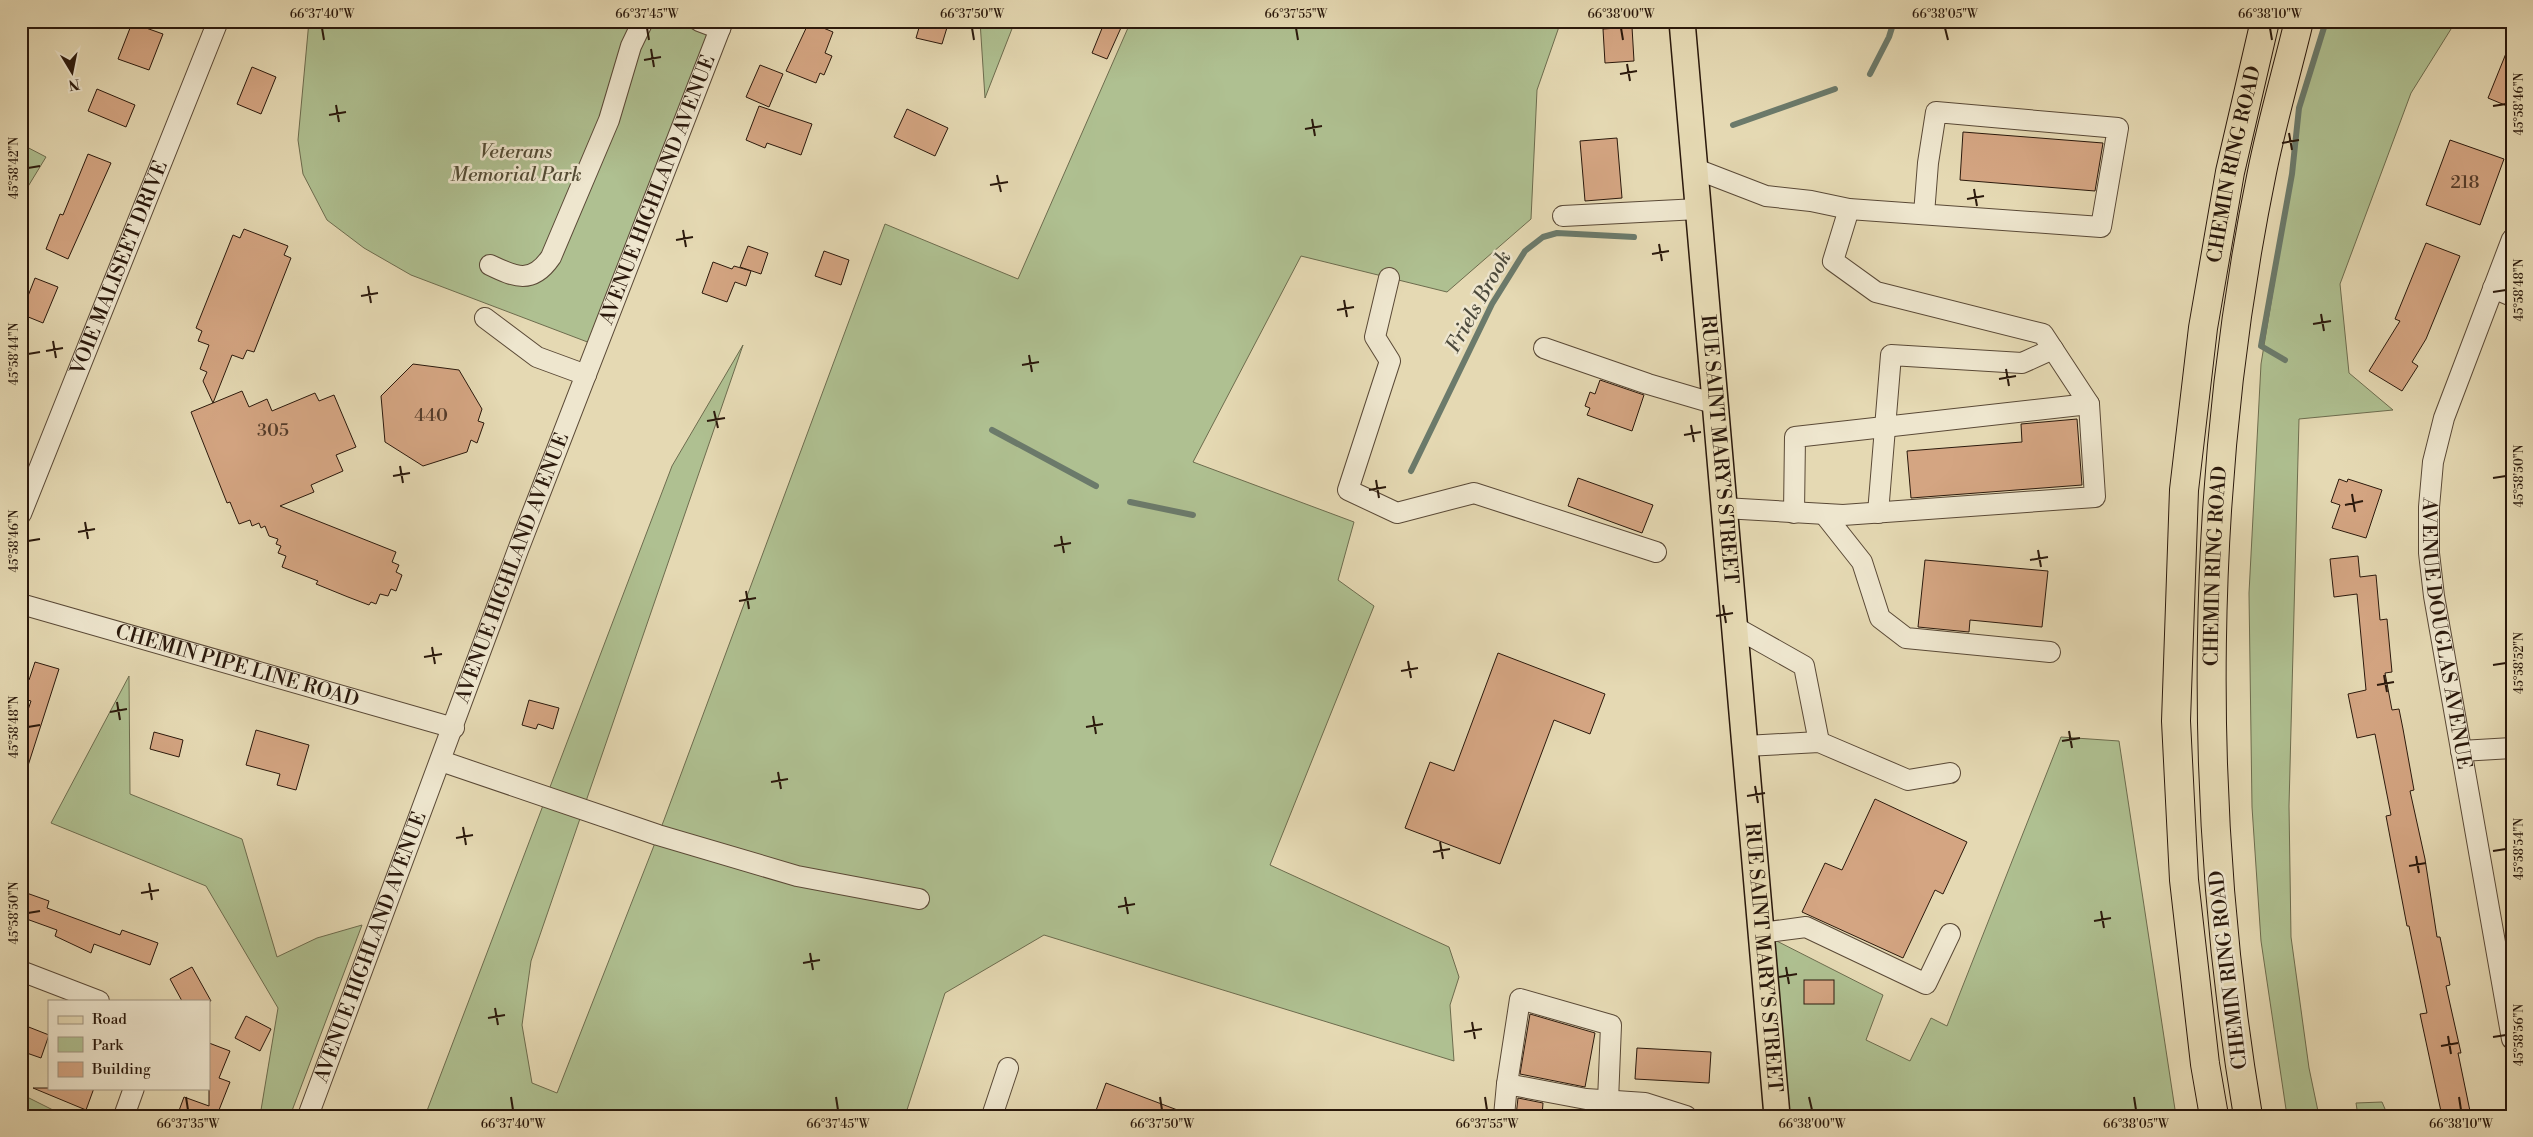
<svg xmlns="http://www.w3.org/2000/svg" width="2533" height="1137" font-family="'Libre Bodoni',serif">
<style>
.green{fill:#afc091;stroke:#6d6c4e}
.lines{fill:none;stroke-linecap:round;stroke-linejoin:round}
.stream{stroke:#6b7a6b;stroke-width:6}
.building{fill:#d4a582;stroke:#2b190c}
.minor-casing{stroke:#5a4936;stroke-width:22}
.major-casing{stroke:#2b190c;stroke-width:28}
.highway-casing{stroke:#2b190c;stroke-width:30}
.minor{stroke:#eee6ce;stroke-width:20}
.major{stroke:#e5d9b3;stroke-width:25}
.highway{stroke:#e5d9b3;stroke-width:28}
.ticks{fill:none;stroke:#2b190c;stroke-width:2}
.labels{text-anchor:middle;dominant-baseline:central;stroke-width:5;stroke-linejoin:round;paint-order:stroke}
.number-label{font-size:18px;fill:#553c2a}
.park-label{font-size:20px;font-style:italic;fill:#534b34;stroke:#eee6ce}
.street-label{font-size:20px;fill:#2b190c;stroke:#eee6ce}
.water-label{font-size:21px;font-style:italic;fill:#4b493c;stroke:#eee6ce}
.neatline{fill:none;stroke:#2b190c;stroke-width:2}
.ticks-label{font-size:12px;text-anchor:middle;fill:#2b190c}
</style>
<rect width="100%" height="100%" fill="#e5d9b3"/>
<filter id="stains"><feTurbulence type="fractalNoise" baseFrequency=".004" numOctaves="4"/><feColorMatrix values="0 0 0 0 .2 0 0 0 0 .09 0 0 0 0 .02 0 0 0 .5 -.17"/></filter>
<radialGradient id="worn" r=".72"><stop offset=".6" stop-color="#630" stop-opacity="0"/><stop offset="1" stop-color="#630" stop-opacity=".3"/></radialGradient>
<g class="green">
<polygon points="309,21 723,21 598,346 411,275 364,248 327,220 303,174 298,140"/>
<polygon points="980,21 1015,21 985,98"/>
<polygon points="1131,21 1561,21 1537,90 1531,219 1447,292 1301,256 1193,462 1354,522 1338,580 1374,606 1270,865 1449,947 1459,977 1450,1005 1454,1061 1044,935 945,993 905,1116 425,1116 672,466 743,345 531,961 522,1025 532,1083 557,1093 664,820 885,224 1018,279"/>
<polygon points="2326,21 2456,21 2411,93 2340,284 2349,373 2393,410 2299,419 2289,806 2291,937 2309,1068 2319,1116 2287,1116 2261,941 2252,807 2249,593 2261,364 2292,174 2299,108"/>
<polygon points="21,144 46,157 21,198"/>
<polygon points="129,676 130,794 242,839 277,957 317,938 362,925 290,1116 260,1116 278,1008 206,886 51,823"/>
<polygon points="2061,737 2119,741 2176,1116 1777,1116 1761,933 1883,995 1866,1040 1910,1061 1931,1018 1947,1026"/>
<polygon points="21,1094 65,1116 21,1116"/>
<polygon points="2382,1102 2388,1116 2358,1116 2356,1103"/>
</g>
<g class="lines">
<g class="stream">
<polyline points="1870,74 1889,37 1894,21"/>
<polyline points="1733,125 1835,89"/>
<polyline points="2285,360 2261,346 2292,174 2299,108 2326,21"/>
<polyline points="992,430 1096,486"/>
<polyline points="1411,471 1492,304 1525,251 1543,237 1557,233 1634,237"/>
<polyline points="1130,502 1193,515"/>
</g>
</g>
<g class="building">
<polygon points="921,21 949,21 942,44 916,38"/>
<polygon points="1105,21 1124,21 1107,59 1092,53"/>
<polygon points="809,22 833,32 825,53 832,56 824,75 820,73 816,83 786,71"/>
<polygon points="132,23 163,34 149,70 118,59"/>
<polygon points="1632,27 1634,61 1605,63 1603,29"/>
<polygon points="2511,41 2512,41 2512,108 2488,98"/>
<polygon points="760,65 783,74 769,107 746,97"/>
<polygon points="252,67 276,77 261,114 237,104"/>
<polygon points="97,89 135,105 126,127 88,111"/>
<polygon points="759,106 812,124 801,155 767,143 765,148 746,140"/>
<polygon points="907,109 948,128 935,156 894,137"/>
<polygon points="1963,132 2103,143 2095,191 1960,180"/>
<polygon points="1617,138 1622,198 1585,201 1580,141"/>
<polygon points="2450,140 2504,159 2480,225 2426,205"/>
<polygon points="88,154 111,163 68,259 46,249 60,214 63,215"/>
<polygon points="244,229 288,246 284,255 291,258 254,352 247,350 243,359 232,355 213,403 242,391 249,407 267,399 272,411 315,393 319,401 334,395 356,447 336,455 343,471 311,485 314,492 280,506 396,552 392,562 399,565 396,572 402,575 396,591 391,589 388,596 380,594 376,604 371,602 369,605 348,597 316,584 318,581 282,567 286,556 278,553 281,546 276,544 278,539 269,536 265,526 261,528 259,523 252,526 250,520 239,524 230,502 227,503 191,412 213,403 203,381 207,372 200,369 209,345 198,341 202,331 196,328 233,235 240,238"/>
<polygon points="2426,243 2460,256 2426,339 2412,362 2418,366 2402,391 2369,371 2400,321 2395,319"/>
<polygon points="748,246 768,253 761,274 740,267"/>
<polygon points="824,251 849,260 841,285 815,276"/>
<polygon points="713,262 732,269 734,266 751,271 746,286 735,282 727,302 702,293"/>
<polygon points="35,278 58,287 43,323 21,314"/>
<polygon points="413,364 459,370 482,409 478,421 484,423 477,443 471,440 467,452 423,466 385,442 381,396"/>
<polygon points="1600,380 1644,395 1632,431 1587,415 1590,408 1585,406 1590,392 1595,394"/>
<polygon points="2077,419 2082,485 1911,498 1907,451 2022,442 2021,424"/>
<polygon points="1578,478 1653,505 1642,533 1568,506"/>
<polygon points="2339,479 2347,482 2348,479 2382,490 2366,538 2332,528 2340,505 2331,502"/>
<polygon points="2358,556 2360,577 2376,575 2380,620 2387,619 2392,672 2385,673 2392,710 2399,709 2403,729 2414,790 2410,791 2425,859 2437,937 2440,937 2450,985 2446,986 2461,1053 2458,1053 2471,1116 2442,1116 2420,1014 2427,1013 2409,926 2407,926 2386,816 2391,815 2375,734 2357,738 2348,694 2366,690 2357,594 2334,597 2330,559"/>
<polygon points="1925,560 2048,571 2042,627 1970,620 1969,632 1918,627"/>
<polygon points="1498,653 1605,694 1590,734 1554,720 1500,864 1405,828 1430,762 1454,771"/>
<polygon points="35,662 59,669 25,775 21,775 21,731 31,701 21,698 21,690 25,679 29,680"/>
<polygon points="529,700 559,708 553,729 538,724 536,729 522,725"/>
<polygon points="256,730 309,745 296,790 277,785 280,774 246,765"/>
<polygon points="154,732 183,740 179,757 150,749"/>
<polygon points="1875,799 1967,842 1943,894 1935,890 1903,958 1802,912 1825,863 1842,870"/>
<polygon points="21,891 49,901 47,908 120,935 122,930 158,943 150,965 94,944 91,953 55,936 57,930 21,917"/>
<polygon points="192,967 211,1001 182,1001 170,979"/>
<rect x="1804" y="980" width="30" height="24"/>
<polygon points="1530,1014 1595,1033 1585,1087 1520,1074"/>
<polygon points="246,1016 271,1029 260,1051 235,1038"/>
<polygon points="21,1024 49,1035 41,1058 21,1051"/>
<polygon points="209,1043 230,1051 219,1078 230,1082 219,1110 229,1116 177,1116 184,1097 209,1106"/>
<polygon points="1637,1048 1711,1052 1709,1083 1635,1079"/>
<polygon points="1106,1083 1188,1114 1188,1116 1094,1116"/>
<polygon points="33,1088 94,1088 86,1110"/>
<polygon points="1518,1098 1543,1103 1542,1116 1516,1116"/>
</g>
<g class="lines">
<g class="minor-casing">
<g id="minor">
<polyline points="699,21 720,29"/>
<polyline points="1696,169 1766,196 1811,201 1849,209 2101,227 2118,128 1936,112 1928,163 1924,214"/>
<polyline points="1563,216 1698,209"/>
<path id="s1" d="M 2512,239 L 2444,418 L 2433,462 L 2429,507 L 2429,553 L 2434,596 L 2512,1039"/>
<path d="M 490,265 C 515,277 532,285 551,257 L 609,120 L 631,46 L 643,21"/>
<polyline points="1389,278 1375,337 1390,361 1348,490 1397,513 1474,493 1656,552"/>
<polyline points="2493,288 2512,296"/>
<polyline points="485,318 537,357 586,375"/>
<polyline points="1544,348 1648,384 1716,404"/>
<polyline points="1724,508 1843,515 2095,497 2089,404 2043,334 1876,292 1833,261 1849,209"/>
<polyline points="1794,513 1795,437 2089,404"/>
<polyline points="1878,513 1891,355 2022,363 2053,349"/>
<path id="s2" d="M 21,514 L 218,21"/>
<polyline points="1824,514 1862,562 1880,618 1906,638 2050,652"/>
<path id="s3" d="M 21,604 L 454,728"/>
<polyline points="1733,626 1804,666 1819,742"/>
<polyline points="1746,746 1819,742 1908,780 1950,773"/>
<polyline points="2461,751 2512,748"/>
<polyline points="441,761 658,835 797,876 919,899"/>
<polyline points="1761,933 1806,927 1926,984 1950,934"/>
<polyline points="21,971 99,1001"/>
<polyline points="1507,1084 1520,999 1611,1025 1608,1101"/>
<polyline points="124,1116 134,1088"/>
<path id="s4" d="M 308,1116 L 518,550 L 723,21"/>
<polyline points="992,1116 1008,1068"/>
<polyline points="1504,1116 1507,1084 1586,1099 1645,1103 1686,1116"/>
</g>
</g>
<g class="major-casing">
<g id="major">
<path id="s5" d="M 1682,21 L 1777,1116"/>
</g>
</g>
<g class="highway-casing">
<g id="highway">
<path id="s6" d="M 2214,1116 L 2205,1064 L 2184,880 L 2176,721 L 2184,490 L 2203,328 L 2230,172 L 2265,21"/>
<path id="s7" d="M 2248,1116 C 2196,807 2199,480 2262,172 C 2272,122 2287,71 2299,21"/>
</g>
</g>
<use href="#minor" class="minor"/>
<use href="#major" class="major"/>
<use href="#highway" class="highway"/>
</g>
<path class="ticks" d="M 322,28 L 324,40M 647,28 L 649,40M 972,28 L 974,40M 1296,28 L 1298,40M 1621,28 L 1623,40M 1945,28 L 1948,40M 2270,28 L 2272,40M 651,49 L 654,67M 644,60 L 661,57M 1627,64 L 1630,81M 1620,74 L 1637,71M 336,105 L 339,122M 2493,106 L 2506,104M 329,115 L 346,112M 1312,119 L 1315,136M 1305,129 L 1322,126M 2289,133 L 2292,150M 2282,143 L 2299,140M 28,168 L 40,166M 997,175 L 1001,192M 990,185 L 1008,182M 1974,189 L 1977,206M 1967,199 L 1984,196M 683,230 L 686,247M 676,240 L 693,237M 1659,244 L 1662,261M 1652,254 L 1669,251M 368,286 L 371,303M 2493,292 L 2506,290M 361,296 L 378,293M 1344,300 L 1347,317M 1337,310 L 1354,307M 2321,314 L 2324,331M 2313,324 L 2331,321M 53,341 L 56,358M 46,351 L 63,348M 28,354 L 40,352M 1029,355 L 1032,372M 1022,365 L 1039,362M 2006,369 L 2009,386M 1999,379 L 2016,376M 714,411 L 718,428M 707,421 L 725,418M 1691,425 L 1694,442M 1684,435 L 1701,432M 400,466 L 403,483M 393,476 L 410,473M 2493,478 L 2506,476M 1376,480 L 1379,498M 1369,490 L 1386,487M 2352,494 L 2355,512M 2345,505 L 2363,501M 85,522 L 88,539M 78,532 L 95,529M 1061,536 L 1064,553M 28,541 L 40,539M 1054,546 L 1071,543M 2038,550 L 2041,567M 2030,560 L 2048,557M 746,591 L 749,609M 739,601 L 756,598M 1723,605 L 1726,623M 1716,616 L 1733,613M 432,647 L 435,664M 424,657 L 442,654M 1408,661 L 1411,678M 2493,665 L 2506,663M 1401,671 L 1418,668M 2384,675 L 2387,692M 2377,685 L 2394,682M 117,702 L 120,720M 110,712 L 127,709M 1093,716 L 1096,734M 28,727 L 40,725M 1086,727 L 1103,724M 2069,731 L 2072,748M 2062,741 L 2080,738M 778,772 L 781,789M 771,782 L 788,779M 1755,786 L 1758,803M 1747,796 L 1765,793M 463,827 L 466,845M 456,838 L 473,835M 1440,842 L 1443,859M 2493,851 L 2506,849M 1433,852 L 1450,849M 2416,856 L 2419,873M 2409,866 L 2426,863M 149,883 L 152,900M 141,893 L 159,890M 1125,897 L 1128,914M 1118,907 L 1135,904M 2101,911 L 2104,928M 28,913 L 40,911M 2094,921 L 2111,918M 810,953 L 813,970M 803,963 L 820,960M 1786,967 L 1789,984M 1779,977 L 1797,974M 495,1008 L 498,1025M 488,1018 L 505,1015M 1472,1022 L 1475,1039M 1464,1032 L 1482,1029M 2448,1036 L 2451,1054M 2493,1037 L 2506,1035M 2441,1046 L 2458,1043M 186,1097 L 188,1110M 511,1097 L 513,1110M 836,1097 L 838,1110M 1160,1097 L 1162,1110M 1485,1097 L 1487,1110M 1809,1097 L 1812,1110M 2134,1097 L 2136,1110M 2459,1097 L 2461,1110"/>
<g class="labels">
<g class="number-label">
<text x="2465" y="182">218</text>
<text x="431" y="415">440</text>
<text x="273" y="430">305</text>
</g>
<g class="park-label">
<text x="516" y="152">Veterans<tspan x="516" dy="23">Memorial Park</tspan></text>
</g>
<g class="street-label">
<text stroke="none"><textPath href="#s6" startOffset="958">CHEMIN RING ROAD</textPath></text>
<text stroke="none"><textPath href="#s4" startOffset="990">AVENUE HIGHLAND AVENUE</textPath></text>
<text stroke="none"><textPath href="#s2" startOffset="265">VOIE MALISEET DRIVE</textPath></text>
<text stroke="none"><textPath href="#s5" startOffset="430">RUE SAINT MARY'S STREET</textPath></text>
<text stroke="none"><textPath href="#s7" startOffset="552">CHEMIN RING ROAD</textPath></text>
<text stroke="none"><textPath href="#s4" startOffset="585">AVENUE HIGHLAND AVENUE</textPath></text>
<text stroke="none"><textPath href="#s1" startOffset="410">AVENUE DOUGLAS AVENUE</textPath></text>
<text stroke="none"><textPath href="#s3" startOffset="225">CHEMIN PIPE LINE ROAD</textPath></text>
<text stroke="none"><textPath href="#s4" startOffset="180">AVENUE HIGHLAND AVENUE</textPath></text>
<text stroke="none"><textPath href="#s5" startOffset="940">RUE SAINT MARY'S STREET</textPath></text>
<text transform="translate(2229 970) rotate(-97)">CHEMIN RING ROAD</text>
</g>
<g class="water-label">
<text transform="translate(1479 302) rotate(-61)">Friels Brook</text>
</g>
</g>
<rect width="2533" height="1137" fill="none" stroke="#e5d9b3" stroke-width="55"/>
<rect x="48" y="1000" width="162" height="90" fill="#eee6ce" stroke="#a09480"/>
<rect x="58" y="1016" width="25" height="8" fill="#e5d9b3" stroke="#a09480"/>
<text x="92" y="1024" font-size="15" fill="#2b190c">Road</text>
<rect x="58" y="1037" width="25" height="15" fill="#afc091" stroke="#a09480"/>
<text x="92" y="1050" font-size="15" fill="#2b190c">Park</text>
<rect x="58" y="1062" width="25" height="15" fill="#d4a582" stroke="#a09480"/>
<text x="92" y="1074" font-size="15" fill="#2b190c">Building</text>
<g transform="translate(72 72) rotate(170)" stroke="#eee6ce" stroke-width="4" paint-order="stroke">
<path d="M0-4L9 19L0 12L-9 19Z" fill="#2b190c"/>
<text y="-8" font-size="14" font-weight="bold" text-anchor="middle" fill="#2b190c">N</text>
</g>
<rect x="28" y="28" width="2478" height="1082" class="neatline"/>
<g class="ticks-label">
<text x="322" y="18">66°37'40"W</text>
<text x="647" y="18">66°37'45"W</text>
<text x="972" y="18">66°37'50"W</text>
<text x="1296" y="18">66°37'55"W</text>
<text x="1621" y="18">66°38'00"W</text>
<text x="1945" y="18">66°38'05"W</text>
<text x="2270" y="18">66°38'10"W</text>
<text transform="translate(2519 104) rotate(-90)" y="4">45°58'46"N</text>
<text transform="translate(14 168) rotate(-90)" y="4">45°58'42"N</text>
<text transform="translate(2519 290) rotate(-90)" y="4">45°58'48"N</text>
<text transform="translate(14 354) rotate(-90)" y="4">45°58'44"N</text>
<text transform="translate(2519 476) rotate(-90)" y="4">45°58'50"N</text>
<text transform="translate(14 541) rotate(-90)" y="4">45°58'46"N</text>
<text transform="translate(2519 663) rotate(-90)" y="4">45°58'52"N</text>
<text transform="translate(14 727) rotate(-90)" y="4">45°58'48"N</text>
<text transform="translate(2519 849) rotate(-90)" y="4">45°58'54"N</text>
<text transform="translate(14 913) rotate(-90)" y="4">45°58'50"N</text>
<text transform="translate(2519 1035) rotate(-90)" y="4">45°58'56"N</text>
<text x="188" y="1128">66°37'35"W</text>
<text x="513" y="1128">66°37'40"W</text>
<text x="838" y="1128">66°37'45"W</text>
<text x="1162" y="1128">66°37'50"W</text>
<text x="1487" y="1128">66°37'55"W</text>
<text x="1812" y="1128">66°38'00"W</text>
<text x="2136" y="1128">66°38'05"W</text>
<text x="2461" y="1128">66°38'10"W</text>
</g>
<rect width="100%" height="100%" filter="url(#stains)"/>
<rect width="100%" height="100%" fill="url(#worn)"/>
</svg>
